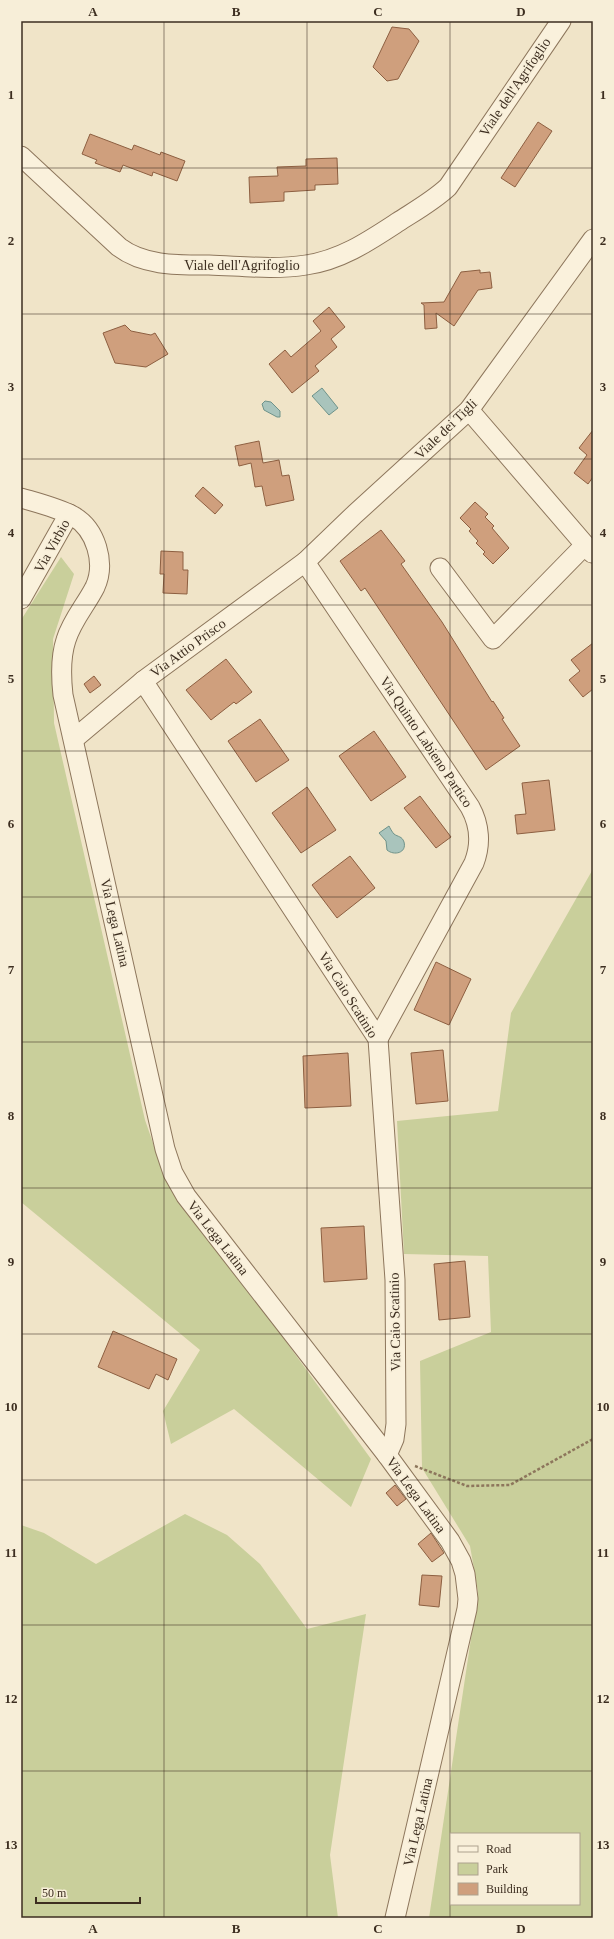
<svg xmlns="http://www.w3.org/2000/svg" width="614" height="1939" font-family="Georgia,serif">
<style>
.green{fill:#c9cf9b;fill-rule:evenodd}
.water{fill:#a9c4bc;stroke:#6f938a}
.building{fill:#cf9f7d;stroke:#8d5f41}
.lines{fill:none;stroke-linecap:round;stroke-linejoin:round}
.minor-casing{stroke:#8d765c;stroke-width:21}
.path{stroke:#8d765c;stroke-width:2.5;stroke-dasharray:3 2;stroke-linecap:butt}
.minor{stroke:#faf1dc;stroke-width:19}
.grid{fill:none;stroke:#3d2e20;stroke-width:1;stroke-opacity:0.55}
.labels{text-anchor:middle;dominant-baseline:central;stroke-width:3;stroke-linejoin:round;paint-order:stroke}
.street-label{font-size:14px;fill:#3d2e20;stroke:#f7eed8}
.neatline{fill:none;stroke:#3d2e20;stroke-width:1.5}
.grid-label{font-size:13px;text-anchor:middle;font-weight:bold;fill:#3d2e20}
</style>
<rect width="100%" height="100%" fill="#f0e4c8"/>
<g class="green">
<polygon points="61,557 74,574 53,639 54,723 145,1120 163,1172 371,1459 351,1507 234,1409 171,1444 163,1411 200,1350 21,1202 21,620"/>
<path d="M 593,869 L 593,1918 L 429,1918 L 478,1592 L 470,1546 L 422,1468 L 420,1361 L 491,1332 L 488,1256 L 404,1254 L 397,1121 L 498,1111 L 511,1013 ZM 451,1834 L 579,1834 L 579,1904 L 451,1904 Z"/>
<polygon points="185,1514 227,1535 260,1564 307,1629 366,1614 330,1855 338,1918 21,1918 21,1525 44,1533 96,1564"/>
</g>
<g class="water">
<polygon points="322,388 338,408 329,415 312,396"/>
<polygon points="265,401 271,402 280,411 280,417 277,417 264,410 262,404"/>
<path d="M 389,826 C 390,828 392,832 394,834 C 398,837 402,836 404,842 C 407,853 394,856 387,850 L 386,841 L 379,833 Z"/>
</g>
<g class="building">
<polygon points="392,27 409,29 419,41 398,79 387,81 373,67"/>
<polygon points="538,122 552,131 515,187 501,178"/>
<polygon points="90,134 132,150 134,145 160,155 161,152 185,161 177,181 153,172 152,176 123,165 120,172 95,163 97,160 82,154"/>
<polygon points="337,158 338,184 315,185 315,190 284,192 284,201 250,203 249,177 278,176 277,167 306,166 306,159"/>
<polygon points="480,270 480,273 490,272 492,288 478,290 454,326 436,313 437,328 425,329 424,305 421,303 444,302 461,272"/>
<polygon points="329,307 345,327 331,339 337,347 315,366 319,371 292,393 269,364 285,350 291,357 321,331 313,321"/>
<polygon points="125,325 131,331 151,335 155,333 168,354 146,367 115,363 103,333"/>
<polygon points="593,430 593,477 588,484 574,473 587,455 579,448"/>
<polygon points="259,441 263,463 279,460 282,476 289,475 294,500 266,506 262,486 255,487 251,463 239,466 235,446"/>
<polygon points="203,487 223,505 215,514 195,496"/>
<polygon points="475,502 488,514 485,517 494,526 492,528 509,548 493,564 483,554 485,552 476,543 478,541 469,531 471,529 460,518"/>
<polygon points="381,530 405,561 401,564 442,622 492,702 493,701 504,718 502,719 520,746 486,770 365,588 361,591 340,561"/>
<polygon points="161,551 183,552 183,570 188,570 187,594 163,593 164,574 160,574"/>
<polygon points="593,643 593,689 583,697 569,680 580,671 571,660"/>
<polygon points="226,659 252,692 236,704 234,702 211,720 186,690"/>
<polygon points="94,676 101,685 90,693 84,684"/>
<polygon points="260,719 289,760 256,782 228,741"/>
<polygon points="374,731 406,777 371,801 339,756"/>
<polygon points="549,780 555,830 517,834 515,815 526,814 522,783"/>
<polygon points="307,787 336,830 301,853 272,813"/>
<polygon points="420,796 451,837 436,848 404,808"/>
<polygon points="350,856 375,888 337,918 312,885"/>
<polygon points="436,962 471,979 449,1025 414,1010"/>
<polygon points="443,1050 448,1101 416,1104 411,1053"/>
<polygon points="348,1053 351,1106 305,1108 303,1056"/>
<polygon points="364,1226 367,1279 324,1282 321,1228"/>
<polygon points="465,1261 470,1317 439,1320 434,1264"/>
<polygon points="113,1331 177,1359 168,1380 156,1374 149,1389 98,1367"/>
<polygon points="395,1485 406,1499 397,1506 386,1493"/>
<polygon points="431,1533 444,1553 432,1562 418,1544"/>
<polygon points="422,1575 442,1576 439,1607 419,1605"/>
</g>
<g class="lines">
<g class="minor-casing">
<g id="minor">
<path d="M 21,156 L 119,247 C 144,266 178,265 209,265 C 241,266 274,270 306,265 C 341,260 369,241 398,222 C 415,211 433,201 448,187 L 561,21"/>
<polyline points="469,410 592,553"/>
<path d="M 21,498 C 38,503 58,508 73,516 C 96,529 106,563 95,587 C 86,605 72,620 66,640 C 60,658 61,677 63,695 L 165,1149 L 173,1173 L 186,1196 L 387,1455 L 450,1541 L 461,1561 L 465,1574 L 468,1599 L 467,1609 L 395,1918"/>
<path d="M 305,562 L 470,807 C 480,825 481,845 474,863 L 378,1039"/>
<polyline points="440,568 493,639 585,545"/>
<polyline points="21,599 69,514"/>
<polyline points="143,681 378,1039 395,1280 396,1424 394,1439 387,1455"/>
<polyline points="74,739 143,681 305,562 355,514 469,410 593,239"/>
</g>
</g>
<polyline class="path" points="415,1466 467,1486 510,1485 593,1439"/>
<use href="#minor" class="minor"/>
</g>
<path class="grid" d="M 164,21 L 164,1918M 307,21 L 307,1918M 450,21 L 450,1918M 21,168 L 593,168M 21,314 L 593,314M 21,459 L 593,459M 21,605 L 593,605M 21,751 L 593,751M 21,897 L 593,897M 21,1042 L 593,1042M 21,1188 L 593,1188M 21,1334 L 593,1334M 21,1480 L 593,1480M 21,1625 L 593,1625M 21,1771 L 593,1771"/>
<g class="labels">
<g class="street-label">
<text transform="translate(515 87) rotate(-56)">Viale dell'Agrifoglio</text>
<text x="242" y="265">Viale dell'Agrifoglio</text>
<text transform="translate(446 429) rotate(-44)">Viale dei Tigli</text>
<text transform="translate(52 546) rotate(-61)">Via Virbio</text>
<text transform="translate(188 648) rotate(-36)">Via Attio Prisco</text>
<text transform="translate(426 742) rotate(56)">Via Quinto Labieno Partico</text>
<text transform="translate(115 923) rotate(77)">Via Lega Latina</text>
<text transform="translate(348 995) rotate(58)">Via Caio Scatinio</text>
<text transform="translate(218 1238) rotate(52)">Via Lega Latina</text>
<text transform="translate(395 1322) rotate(-91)">Via Caio Scatinio</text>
<text transform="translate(416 1495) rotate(54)">Via Lega Latina</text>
<text transform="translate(418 1822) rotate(-77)">Via Lega Latina</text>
</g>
</g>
<rect width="614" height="1939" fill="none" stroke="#f7eed8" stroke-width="44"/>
<rect x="450" y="1833" width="130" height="72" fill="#f7eed8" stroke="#ada18e"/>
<rect x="458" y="1846" width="20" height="6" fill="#faf1dc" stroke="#ada18e"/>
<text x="486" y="1853" font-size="12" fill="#3d2e20">Road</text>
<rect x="458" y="1863" width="20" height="12" fill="#c9cf9b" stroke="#ada18e"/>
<text x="486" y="1873" font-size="12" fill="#3d2e20">Park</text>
<rect x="458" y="1883" width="20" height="12" fill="#cf9f7d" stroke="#ada18e"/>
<text x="486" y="1893" font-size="12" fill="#3d2e20">Building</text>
<path d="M36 1897v6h104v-6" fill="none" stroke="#3d2e20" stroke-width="2"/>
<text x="42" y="1897" font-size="12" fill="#3d2e20" stroke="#f7eed8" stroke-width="3" paint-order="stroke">50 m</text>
<rect x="22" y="22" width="570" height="1895" class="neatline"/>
<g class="grid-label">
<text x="93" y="16">A</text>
<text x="236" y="16">B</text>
<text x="378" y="16">C</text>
<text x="521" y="16">D</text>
<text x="11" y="99">1</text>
<text x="603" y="99">1</text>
<text x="11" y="245">2</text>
<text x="603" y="245">2</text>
<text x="11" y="391">3</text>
<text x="603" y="391">3</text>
<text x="11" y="537">4</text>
<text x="603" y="537">4</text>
<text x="11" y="683">5</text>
<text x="603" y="683">5</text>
<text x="11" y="828">6</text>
<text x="603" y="828">6</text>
<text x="11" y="974">7</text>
<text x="603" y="974">7</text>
<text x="11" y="1120">8</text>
<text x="603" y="1120">8</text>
<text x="11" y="1266">9</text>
<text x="603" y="1266">9</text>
<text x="11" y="1411">10</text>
<text x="603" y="1411">10</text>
<text x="11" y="1557">11</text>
<text x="603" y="1557">11</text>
<text x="11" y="1703">12</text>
<text x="603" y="1703">12</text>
<text x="11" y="1849">13</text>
<text x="603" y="1849">13</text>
<text x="93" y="1933">A</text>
<text x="236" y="1933">B</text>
<text x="378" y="1933">C</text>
<text x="521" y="1933">D</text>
</g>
</svg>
